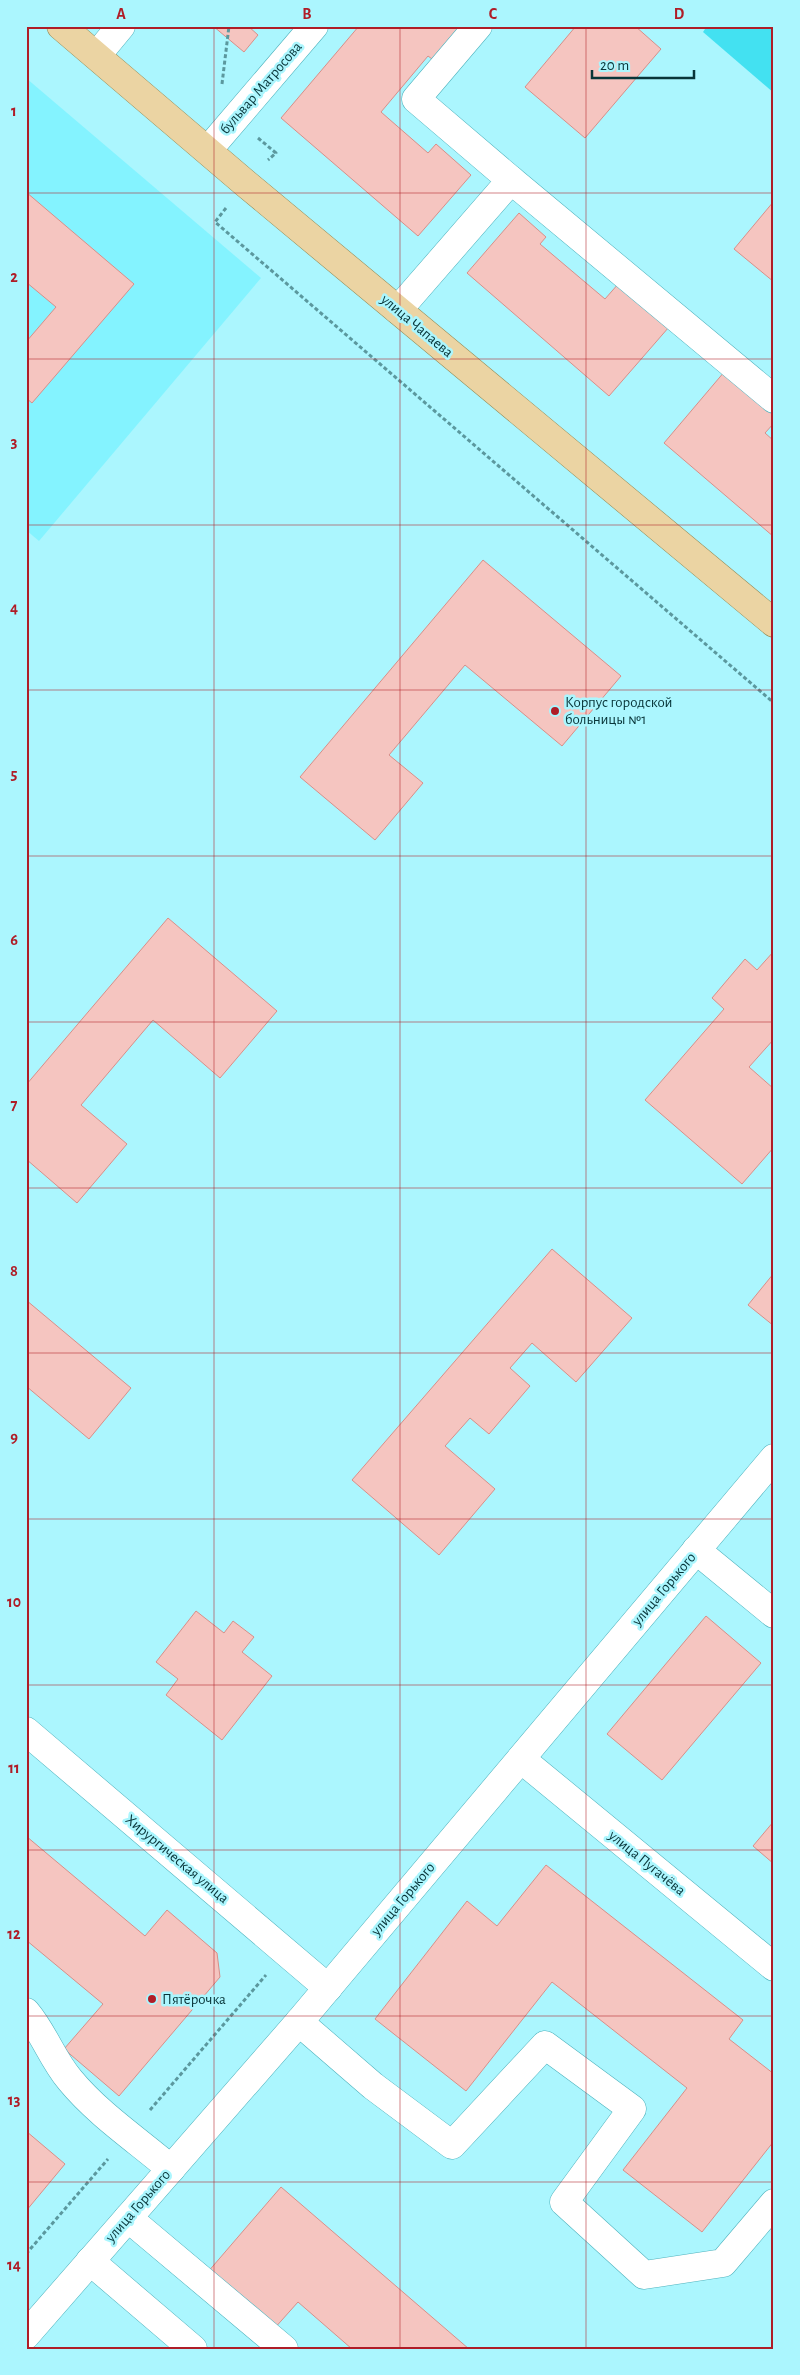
<svg xmlns="http://www.w3.org/2000/svg" width="800" height="2375" font-family="'Alegreya Sans',sans-serif">
<style>
.built{fill:#84f3ff}
.green{fill:#43e1f1}
.building{fill:#f5c5c0;stroke:#d98e88}
.lines{fill:none;stroke-linecap:round;stroke-linejoin:round}
.minor-casing{stroke:#4eb2bd;stroke-width:29}
.major-casing{stroke:#928a56;stroke-width:29}
.path{stroke:#5b989e;stroke-width:3;stroke-dasharray:4 2.5;stroke-linecap:butt}
.minor{stroke:#fff;stroke-width:28}
.major{stroke:#ebd4a3;stroke-width:28}
.grid{fill:none;stroke:#af1d27;stroke-width:1;stroke-opacity:0.55}
.poi-dot{fill:#af1d27;stroke:#abf6fe;stroke-width:2}
.labels{text-anchor:middle;dominant-baseline:central;stroke-width:5;stroke-linejoin:round;paint-order:stroke}
.street-label{font-size:15px;fill:#083539;stroke:#abf6fe}
.poi-label{font-size:15px;fill:#083539;stroke:#abf6fe;text-anchor:start}
.neatline{fill:none;stroke:#af1d27;stroke-width:2}
.grid-label{font-size:16px;text-anchor:middle;font-weight:bold;fill:#af1d27}
</style>
<rect width="100%" height="100%" fill="#abf6fe"/>
<polygon class="built" points="26,78 261,278 39,541 26,530"/>
<polygon class="green" points="707,26 774,26 774,93 703,32"/>
<g class="building">
<polygon points="213,26 248,26 258,35 244,52"/>
<polygon points="359,26 460,26 432,59 428,56 381,112 428,153 436,144 471,175 418,236 281,118"/>
<polygon points="576,26 635,26 661,49 585,138 525,87"/>
<polygon points="26,192 134,284 32,403 26,398 26,342 56,307 26,282"/>
<polygon points="774,201 774,282 734,249"/>
<polygon points="519,213 546,237 540,244 605,299 619,283 669,327 609,396 467,273"/>
<polygon points="725,371 774,412 774,423 765,433 774,441 774,537 664,443"/>
<polygon points="483,560 621,676 562,746 465,665 389,755 423,783 375,840 300,777"/>
<polygon points="168,918 277,1011 220,1078 153,1020 81,1105 127,1144 77,1203 26,1159 26,1085"/>
<polygon points="774,951 774,1039 749,1067 774,1089 774,1147 742,1184 645,1100 724,1009 712,998 745,959 757,970"/>
<polygon points="552,1249 632,1318 576,1382 532,1343 510,1368 530,1386 489,1434 470,1418 445,1446 495,1489 439,1555 352,1480"/>
<polygon points="774,1273 774,1326 748,1305"/>
<polygon points="26,1300 131,1388 89,1439 26,1386"/>
<polygon points="196,1611 224,1633 233,1621 254,1637 242,1652 272,1676 222,1740 166,1695 178,1679 156,1662"/>
<polygon points="706,1616 761,1663 662,1780 607,1734"/>
<polygon points="774,1821 774,1864 753,1846"/>
<polygon points="26,1836 145,1936 167,1910 217,1953 220,1977 119,2096 64,2049 103,2004 26,1940"/>
<polygon points="546,1865 743,2020 729,2039 774,2074 774,2141 702,2232 623,2170 687,2088 552,1982 466,2091 375,2019 467,1901 497,1926"/>
<polygon points="26,2131 65,2164 26,2211"/>
<polygon points="281,2187 469,2349 352,2349 298,2302 273,2330 207,2273"/>
</g>
<g class="lines">
<g class="minor-casing">
<g id="minor">
<polyline points="97,55 121,26"/>
<polyline points="208,150 314,26"/>
<polyline points="511,180 774,399"/>
<polyline points="398,310 511,180 416,99 478,26"/>
<polyline points="696,1550 774,1614"/>
<polyline points="26,1731 328,1988"/>
<polyline points="521,1759 774,1967"/>
<path d="M 26,2012 C 44,2033 52,2059 70,2080 C 98,2114 137,2140 171,2169"/>
<polyline points="299,2022 373,2086 452,2145 545,2045 632,2109 564,2202 644,2275 723,2263 774,2203"/>
<polyline points="128,2218 284,2349"/>
<polyline points="90,2261 193,2349"/>
<polyline points="26,2335 299,2022 774,1458"/>
</g>
</g>
<g class="major-casing">
<polyline id="major" points="61,26 245,183 774,623"/>
</g>
<g class="path">
<polyline points="222,84 229,26"/>
<polyline points="258,138 276,153 268,160"/>
<polyline points="226,208 215,222 774,703"/>
<polyline points="150,2110 266,1975"/>
<polyline points="26,2254 108,2159"/>
</g>
<use href="#minor" class="minor"/>
<use href="#major" class="major"/>
</g>
<path class="grid" d="M 214,26 L 214,2349M 400,26 L 400,2349M 586,26 L 586,2349M 26,193 L 774,193M 26,359 L 774,359M 26,525 L 774,525M 26,690 L 774,690M 26,856 L 774,856M 26,1022 L 774,1022M 26,1188 L 774,1188M 26,1353 L 774,1353M 26,1519 L 774,1519M 26,1685 L 774,1685M 26,1850 L 774,1850M 26,2016 L 774,2016M 26,2182 L 774,2182"/>
<g class="poi-dot">
<circle cx="555" cy="711" r="5"/>
<circle cx="152" cy="1999" r="5"/>
</g>
<g class="labels">
<g class="street-label">
<text transform="translate(261 88) rotate(-49)">бульвар Матросова</text>
<text transform="translate(417 326) rotate(40)">улица Чапаева</text>
<text transform="translate(664 1589) rotate(-50)">улица Горького</text>
<text transform="translate(177 1859) rotate(40)">Хирургическая улица</text>
<text transform="translate(647 1863) rotate(39)">улица Пугачёва</text>
<text transform="translate(403 1899) rotate(-50)">улица Горького</text>
<text transform="translate(138 2206) rotate(-49)">улица Горького</text>
</g>
<g class="poi-label">
<text x="565" y="702">Корпус городской<tspan x="565" dy="17">больницы №1</tspan></text>
<text x="162" y="1999">Пятёрочка</text>
</g>
</g>
<rect width="800" height="2375" fill="none" stroke="#abf6fe" stroke-width="55"/>
<path d="M592 70v8h102v-8" fill="none" stroke="#083539" stroke-width="2.5"/>
<text x="600" y="70" font-size="15" fill="#083539" stroke="#abf6fe" stroke-width="4" paint-order="stroke">20 m</text>
<rect x="28" y="28" width="744" height="2320" class="neatline"/>
<g class="grid-label">
<text x="121" y="19">A</text>
<text x="307" y="19">B</text>
<text x="493" y="19">C</text>
<text x="679" y="19">D</text>
<text x="14" y="116">1</text>
<text x="14" y="282">2</text>
<text x="14" y="447">3</text>
<text x="14" y="613">4</text>
<text x="14" y="779">5</text>
<text x="14" y="945">6</text>
<text x="14" y="1110">7</text>
<text x="14" y="1276">8</text>
<text x="14" y="1442">9</text>
<text x="14" y="1607">10</text>
<text x="14" y="1773">11</text>
<text x="14" y="1939">12</text>
<text x="14" y="2105">13</text>
<text x="14" y="2270">14</text>
</g>
</svg>
